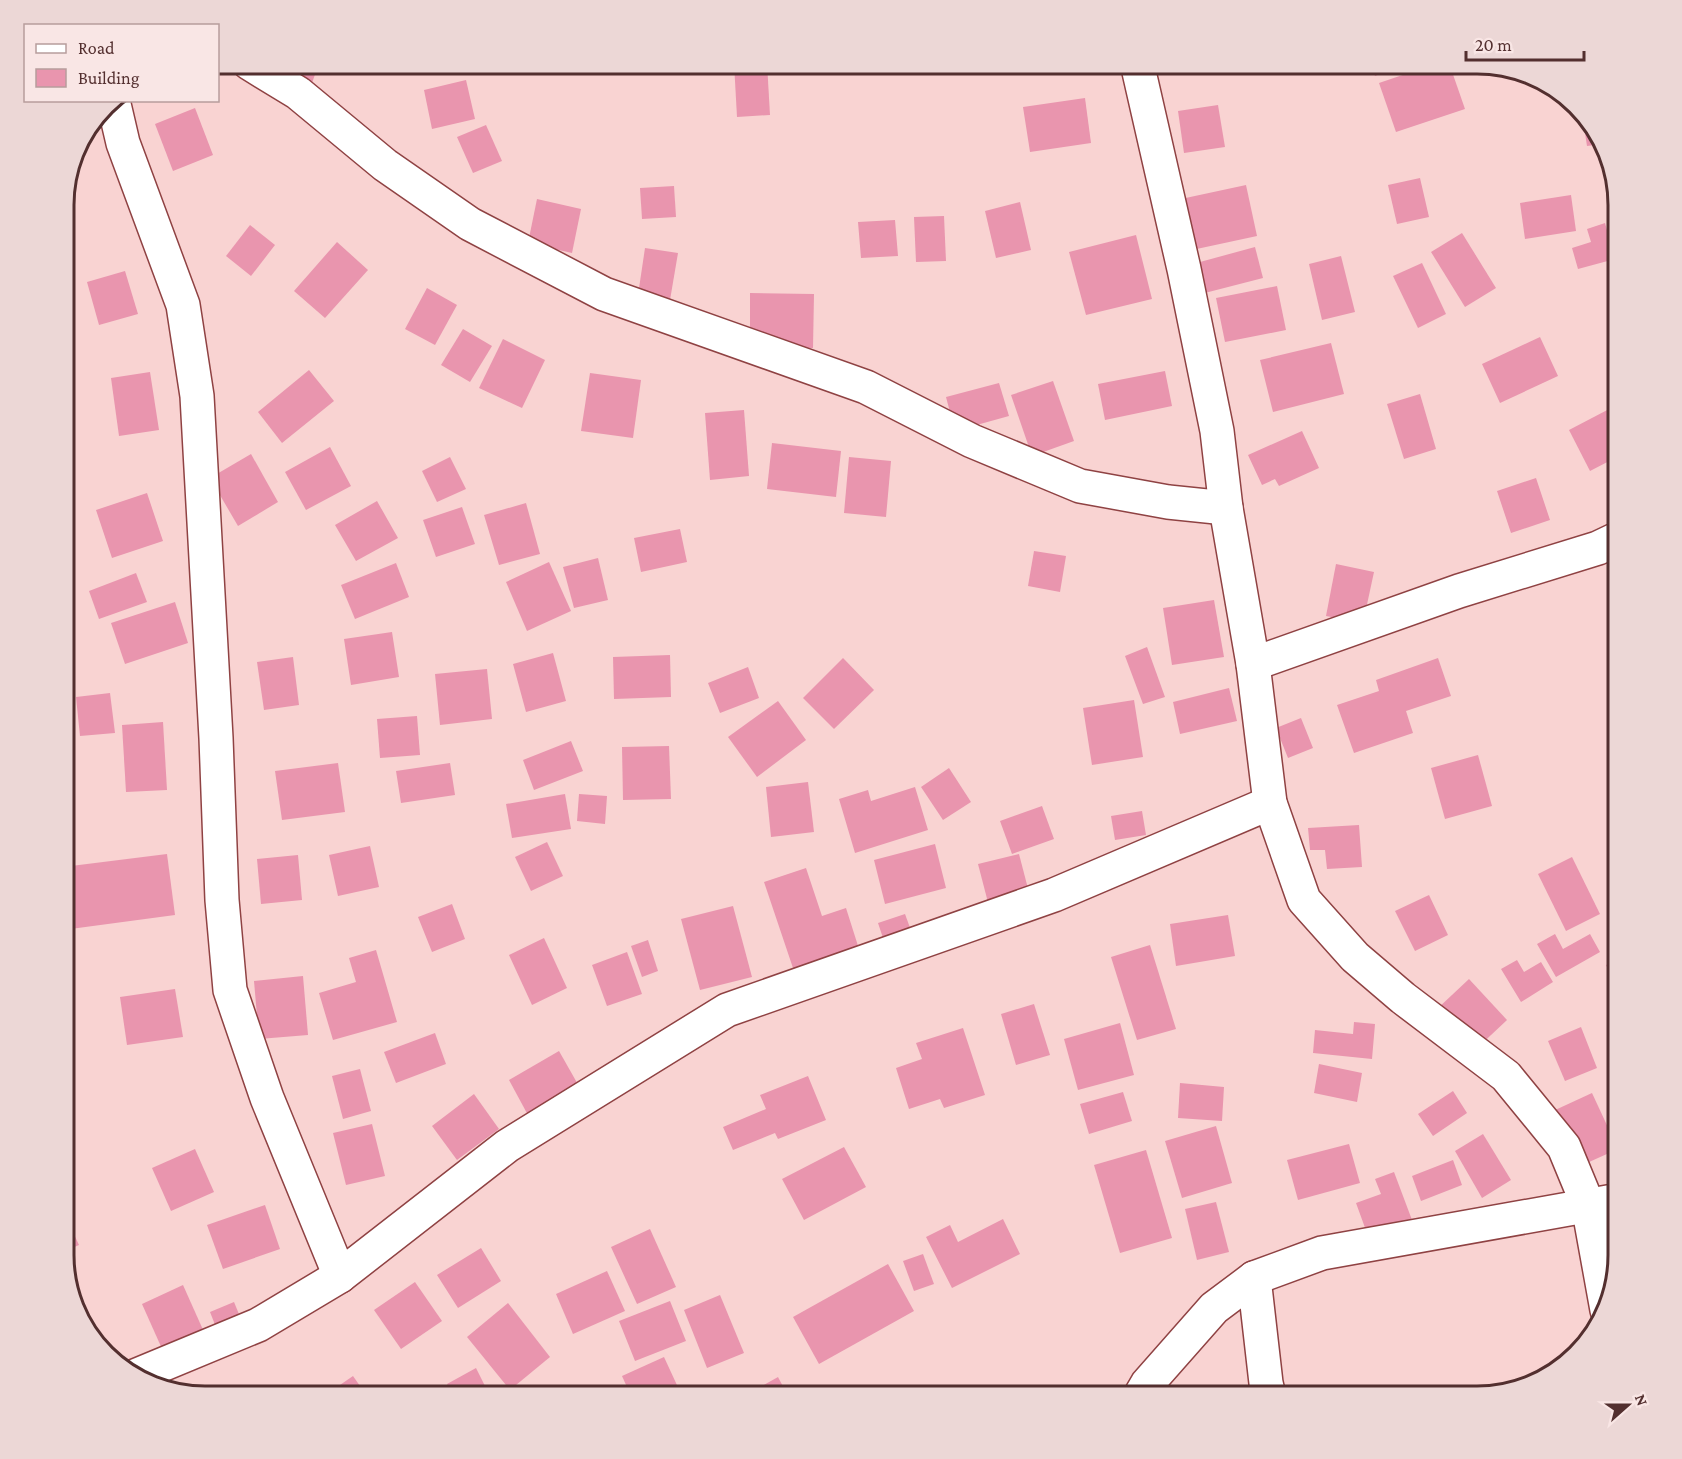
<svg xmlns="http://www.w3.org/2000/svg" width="1682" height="1459" font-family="'Crimson Pro',serif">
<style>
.building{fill:#e995ae}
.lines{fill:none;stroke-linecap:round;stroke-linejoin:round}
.minor-casing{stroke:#8f4243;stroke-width:36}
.minor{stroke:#fff;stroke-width:33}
.rim{fill:none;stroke:#532f2f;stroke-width:3}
</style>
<rect width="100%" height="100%" fill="#f9d3d2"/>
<g class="building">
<polygon points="267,63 319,63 312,83 267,65"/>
<polygon points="734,63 767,63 770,115 737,117"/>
<polygon points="1370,63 1410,63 1375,76"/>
<polygon points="1438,63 1449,63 1465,109 1396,132 1379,83"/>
<polygon points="466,80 475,119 432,129 424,90"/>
<polygon points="1085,98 1091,143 1030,152 1023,107"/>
<polygon points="1218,105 1225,147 1184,153 1178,111"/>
<polygon points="195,108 213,155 173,171 155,124"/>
<polygon points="1582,114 1602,142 1603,144 1587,146"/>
<polygon points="486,125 502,161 473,173 457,137"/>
<polygon points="1420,178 1429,217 1397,224 1388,185"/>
<polygon points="1246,185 1257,236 1178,253 1167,202"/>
<polygon points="674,186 676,217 642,219 640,188"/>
<polygon points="1571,195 1576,231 1525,239 1520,203"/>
<polygon points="537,199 581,209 572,253 528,243"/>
<polygon points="1020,202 1031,250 996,258 985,211"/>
<polygon points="944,216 946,261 916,262 914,217"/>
<polygon points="895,220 898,256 861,258 858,222"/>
<polygon points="1605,223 1615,259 1578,269 1572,248 1591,242 1587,229"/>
<polygon points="250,225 275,245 251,276 226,256"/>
<polygon points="1462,233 1496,288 1465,307 1431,252"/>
<polygon points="1136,235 1152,299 1086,315 1069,252"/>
<polygon points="337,242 368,270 325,318 294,291"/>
<polygon points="1255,247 1263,278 1197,295 1189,265"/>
<polygon points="645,248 678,253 670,300 638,295"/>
<polygon points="1341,256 1355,312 1322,320 1309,264"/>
<polygon points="1422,263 1446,314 1418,328 1393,276"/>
<polygon points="125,271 138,314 99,325 87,282"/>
<polygon points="1277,286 1286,330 1225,342 1216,298"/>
<polygon points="427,288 457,305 435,345 405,329"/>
<polygon points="750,293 814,294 813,348 750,347"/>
<polygon points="463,329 492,346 470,382 441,365"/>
<polygon points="1540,337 1558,376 1500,403 1482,364"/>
<polygon points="503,339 545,360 522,408 479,388"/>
<polygon points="1331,343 1344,394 1273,412 1260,360"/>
<polygon points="309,370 334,401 282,443 258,412"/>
<polygon points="1165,371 1172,406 1105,420 1098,384"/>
<polygon points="150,372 159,430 119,436 111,378"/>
<polygon points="590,373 641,380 633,438 581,431"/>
<polygon points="1053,381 1074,441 1032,456 1011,395"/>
<polygon points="999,383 1009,416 955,431 946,397"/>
<polygon points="1420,394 1436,449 1404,459 1387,404"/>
<polygon points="1613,407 1619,418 1619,456 1590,471 1569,430"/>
<polygon points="744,410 749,476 710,480 705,413"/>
<polygon points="1302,431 1319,468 1279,486 1275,479 1262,485 1248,455"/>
<polygon points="772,443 841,451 836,497 767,489"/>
<polygon points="330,447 351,486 306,510 285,472"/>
<polygon points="251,454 278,502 238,526 210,478"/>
<polygon points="450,457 466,489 437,502 422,471"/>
<polygon points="849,457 891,461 886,517 844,513"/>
<polygon points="1536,478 1550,520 1511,533 1497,491"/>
<polygon points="147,493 163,541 112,558 96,510"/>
<polygon points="377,501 398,538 356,561 335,525"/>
<polygon points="526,503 540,554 499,565 484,515"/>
<polygon points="462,507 475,544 436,557 423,520"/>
<polygon points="680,529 687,562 641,572 634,538"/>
<polygon points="1034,551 1066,556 1060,592 1028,586"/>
<polygon points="598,558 608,600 574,608 563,567"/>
<polygon points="549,562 571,611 527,631 506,582"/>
<polygon points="396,563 409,597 355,619 341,585"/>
<polygon points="1336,564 1374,572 1363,623 1326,616"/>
<polygon points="136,573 147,602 99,619 89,591"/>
<polygon points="1214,600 1224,657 1172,665 1163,608"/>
<polygon points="175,602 188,643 125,664 111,623"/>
<polygon points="392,632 399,677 351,685 344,639"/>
<polygon points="63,646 71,674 63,676"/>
<polygon points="1147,647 1165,697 1143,704 1125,656"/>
<polygon points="553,653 566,701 526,712 513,664"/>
<polygon points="670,655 671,697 614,699 613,657"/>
<polygon points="293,657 299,705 264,710 257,662"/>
<polygon points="843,658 874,690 834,729 803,698"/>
<polygon points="1438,658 1451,696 1406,711 1413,733 1354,753 1337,705 1379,691 1376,680"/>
<polygon points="748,667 759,698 720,713 708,683"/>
<polygon points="487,669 492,719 440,725 435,674"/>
<polygon points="1229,688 1237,721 1180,734 1173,702"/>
<polygon points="110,693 115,733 80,736 76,697"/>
<polygon points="1134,700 1143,757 1092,765 1083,708"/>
<polygon points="778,701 806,740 757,777 728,737"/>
<polygon points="417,716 420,755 380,758 377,719"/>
<polygon points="1301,718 1313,748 1288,758 1276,728"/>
<polygon points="163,722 167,790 126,792 122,725"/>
<polygon points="571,741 583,771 534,790 523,760"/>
<polygon points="669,746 671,799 623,800 622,747"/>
<polygon points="1478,755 1492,806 1445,819 1431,768"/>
<polygon points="338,763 345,812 282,820 275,771"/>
<polygon points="450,763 455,795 401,803 396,771"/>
<polygon points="949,768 971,802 943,820 921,787"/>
<polygon points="808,782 814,832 771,837 766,787"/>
<polygon points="915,787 928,830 855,853 839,799 868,790 871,801"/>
<polygon points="565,794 571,829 512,838 506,804"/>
<polygon points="579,794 607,796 605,824 577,821"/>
<polygon points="1042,806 1054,839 1012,854 1000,821"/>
<polygon points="1142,811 1146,835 1115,840 1111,816"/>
<polygon points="1359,825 1362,867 1327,869 1325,850 1310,850 1308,828"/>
<polygon points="547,842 563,876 531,891 515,857"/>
<polygon points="935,844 946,888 885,904 874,860"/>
<polygon points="370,846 379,887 338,896 329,855"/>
<polygon points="167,854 175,915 63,930 63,867"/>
<polygon points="1019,854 1032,904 991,914 978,864"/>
<polygon points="298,855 302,900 261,904 257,859"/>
<polygon points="1572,857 1600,914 1566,931 1538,874"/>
<polygon points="806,868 822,916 846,908 859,949 794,971 764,882"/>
<polygon points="1429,895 1448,935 1415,951 1395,911"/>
<polygon points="452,904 465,939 432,952 418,917"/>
<polygon points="733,906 752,977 700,990 681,919"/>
<polygon points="905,914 917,947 889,956 878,923"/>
<polygon points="1228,915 1235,956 1176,966 1170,924"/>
<polygon points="1555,934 1563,949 1590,934 1600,952 1556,977 1537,944"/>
<polygon points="544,938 567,988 532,1005 509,955"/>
<polygon points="648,940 658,971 642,977 631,946"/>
<polygon points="1150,945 1176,1029 1137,1040 1111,957"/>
<polygon points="376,950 397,1022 333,1040 319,993 356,982 349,958"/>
<polygon points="627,952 642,994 607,1006 592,965"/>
<polygon points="1619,959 1619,992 1606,965"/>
<polygon points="1517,960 1524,972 1541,962 1553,982 1521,1002 1501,969"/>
<polygon points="303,976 308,1035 259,1039 254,981"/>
<polygon points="1469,979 1507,1020 1474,1051 1436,1010"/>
<polygon points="175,989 183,1037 127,1045 120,997"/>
<polygon points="1034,1004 1050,1055 1016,1065 1001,1014"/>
<polygon points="1354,1022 1375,1024 1372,1059 1313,1053 1315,1030 1353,1034"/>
<polygon points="1120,1023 1134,1075 1078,1090 1064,1039"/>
<polygon points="1581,1027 1597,1068 1565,1081 1548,1041"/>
<polygon points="963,1028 985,1095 944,1108 940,1099 909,1109 896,1068 922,1059 916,1043"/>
<polygon points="435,1033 446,1064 396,1083 384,1052"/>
<polygon points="559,1051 580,1088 529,1117 509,1080"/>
<polygon points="1319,1064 1362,1073 1357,1102 1314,1093"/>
<polygon points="360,1069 371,1111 343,1119 332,1076"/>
<polygon points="808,1076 826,1120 778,1139 775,1133 733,1150 723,1127 766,1109 760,1095"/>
<polygon points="1180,1083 1224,1087 1222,1121 1178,1118"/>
<polygon points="1453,1091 1467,1113 1433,1136 1418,1114"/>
<polygon points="1123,1092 1132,1121 1089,1134 1080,1104"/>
<polygon points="1592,1093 1618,1149 1578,1167 1553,1111"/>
<polygon points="474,1094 499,1129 457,1160 432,1126"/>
<polygon points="372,1124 385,1176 346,1185 333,1133"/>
<polygon points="1216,1126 1232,1183 1182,1198 1165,1141"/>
<polygon points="1483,1134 1511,1180 1482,1198 1455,1151"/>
<polygon points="1349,1144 1360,1183 1298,1200 1287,1160"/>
<polygon points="844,1147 866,1187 804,1220 782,1179"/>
<polygon points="195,1149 214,1192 171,1211 152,1168"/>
<polygon points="1146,1150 1172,1238 1120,1253 1094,1165"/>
<polygon points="1453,1160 1462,1185 1421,1201 1412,1176"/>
<polygon points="1394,1172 1412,1220 1368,1236 1356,1203 1381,1194 1375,1179"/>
<polygon points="1216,1202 1229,1252 1197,1260 1185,1209"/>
<polygon points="265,1205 280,1249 223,1269 207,1225"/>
<polygon points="63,1211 79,1245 63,1252"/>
<polygon points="1003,1219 1020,1254 952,1288 926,1237 950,1225 958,1242"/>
<polygon points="650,1229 676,1287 637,1304 611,1247"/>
<polygon points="481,1248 501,1281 458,1308 437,1275"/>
<polygon points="923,1254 934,1284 914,1291 903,1261"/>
<polygon points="888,1264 914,1311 819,1364 793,1317"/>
<polygon points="607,1271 625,1311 573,1334 556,1294"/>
<polygon points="415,1282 442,1321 401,1349 374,1310"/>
<polygon points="183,1285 208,1341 167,1360 142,1304"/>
<polygon points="720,1295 744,1353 707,1368 684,1310"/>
<polygon points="670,1301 686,1341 635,1361 619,1321"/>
<polygon points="234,1302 250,1341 225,1350 210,1312"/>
<polygon points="508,1303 550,1357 510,1390 467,1337"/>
<polygon points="664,1357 682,1396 631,1396 622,1376"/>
<polygon points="476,1368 490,1396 453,1396 447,1384"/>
<polygon points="353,1376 367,1396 324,1396"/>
<polygon points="778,1377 788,1396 744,1396"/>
</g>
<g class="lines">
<g class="minor-casing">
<g id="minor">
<polyline points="249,63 298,93 385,165 470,224 604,294 866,387 972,441 1080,486 1168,502 1226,508"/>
<polyline points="1137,63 1184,269 1217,431 1226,508 1253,664 1270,803 1304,900 1355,957 1403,998 1506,1076 1564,1147 1588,1205 1607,1310"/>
<polyline points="113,100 123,143 183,305 197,396 216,738 222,900 230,990 267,1098 340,1276"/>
<polyline points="1253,664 1459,591 1598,548 1619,538"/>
<polyline points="1254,1278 1266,1383 1269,1396"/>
<polyline points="135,1376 258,1325 340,1276 507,1146 727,1010 1054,895 1270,803"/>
<polyline points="1140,1396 1147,1384 1214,1308 1254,1278 1322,1253 1619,1200"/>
</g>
</g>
<use href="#minor" class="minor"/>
</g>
<path d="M0 0H1682V1459H0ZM205 74H1477A131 131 0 0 1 1608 205V1255A131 131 0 0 1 1477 1386H205A131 131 0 0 1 74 1255V205A131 131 0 0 1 205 74Z" fill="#ecd7d6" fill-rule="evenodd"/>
<path class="rim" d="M205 74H1477A131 131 0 0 1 1608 205V1255A131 131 0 0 1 1477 1386H205A131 131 0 0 1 74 1255V205A131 131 0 0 1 205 74Z"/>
<rect x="24" y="24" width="195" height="78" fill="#f9e6e5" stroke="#b79d9c" stroke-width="1.5"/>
<rect x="36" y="44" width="30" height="9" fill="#ffffff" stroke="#b79d9c" stroke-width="1.5"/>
<text x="78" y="54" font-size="18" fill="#532f2f">Road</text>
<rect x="36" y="69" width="30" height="18" fill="#e995ae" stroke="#b79d9c" stroke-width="1.5"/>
<text x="78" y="84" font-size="18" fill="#532f2f">Building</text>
<g transform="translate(1628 1405) rotate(69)" stroke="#f9e6e5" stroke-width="4.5" paint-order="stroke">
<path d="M0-4.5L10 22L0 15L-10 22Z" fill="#532f2f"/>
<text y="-9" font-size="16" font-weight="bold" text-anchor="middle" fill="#532f2f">N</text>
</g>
<path d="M1466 51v9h118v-9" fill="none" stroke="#532f2f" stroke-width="3"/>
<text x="1475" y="51" font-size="18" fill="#532f2f" stroke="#f9e6e5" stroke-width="4.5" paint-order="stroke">20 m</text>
</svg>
